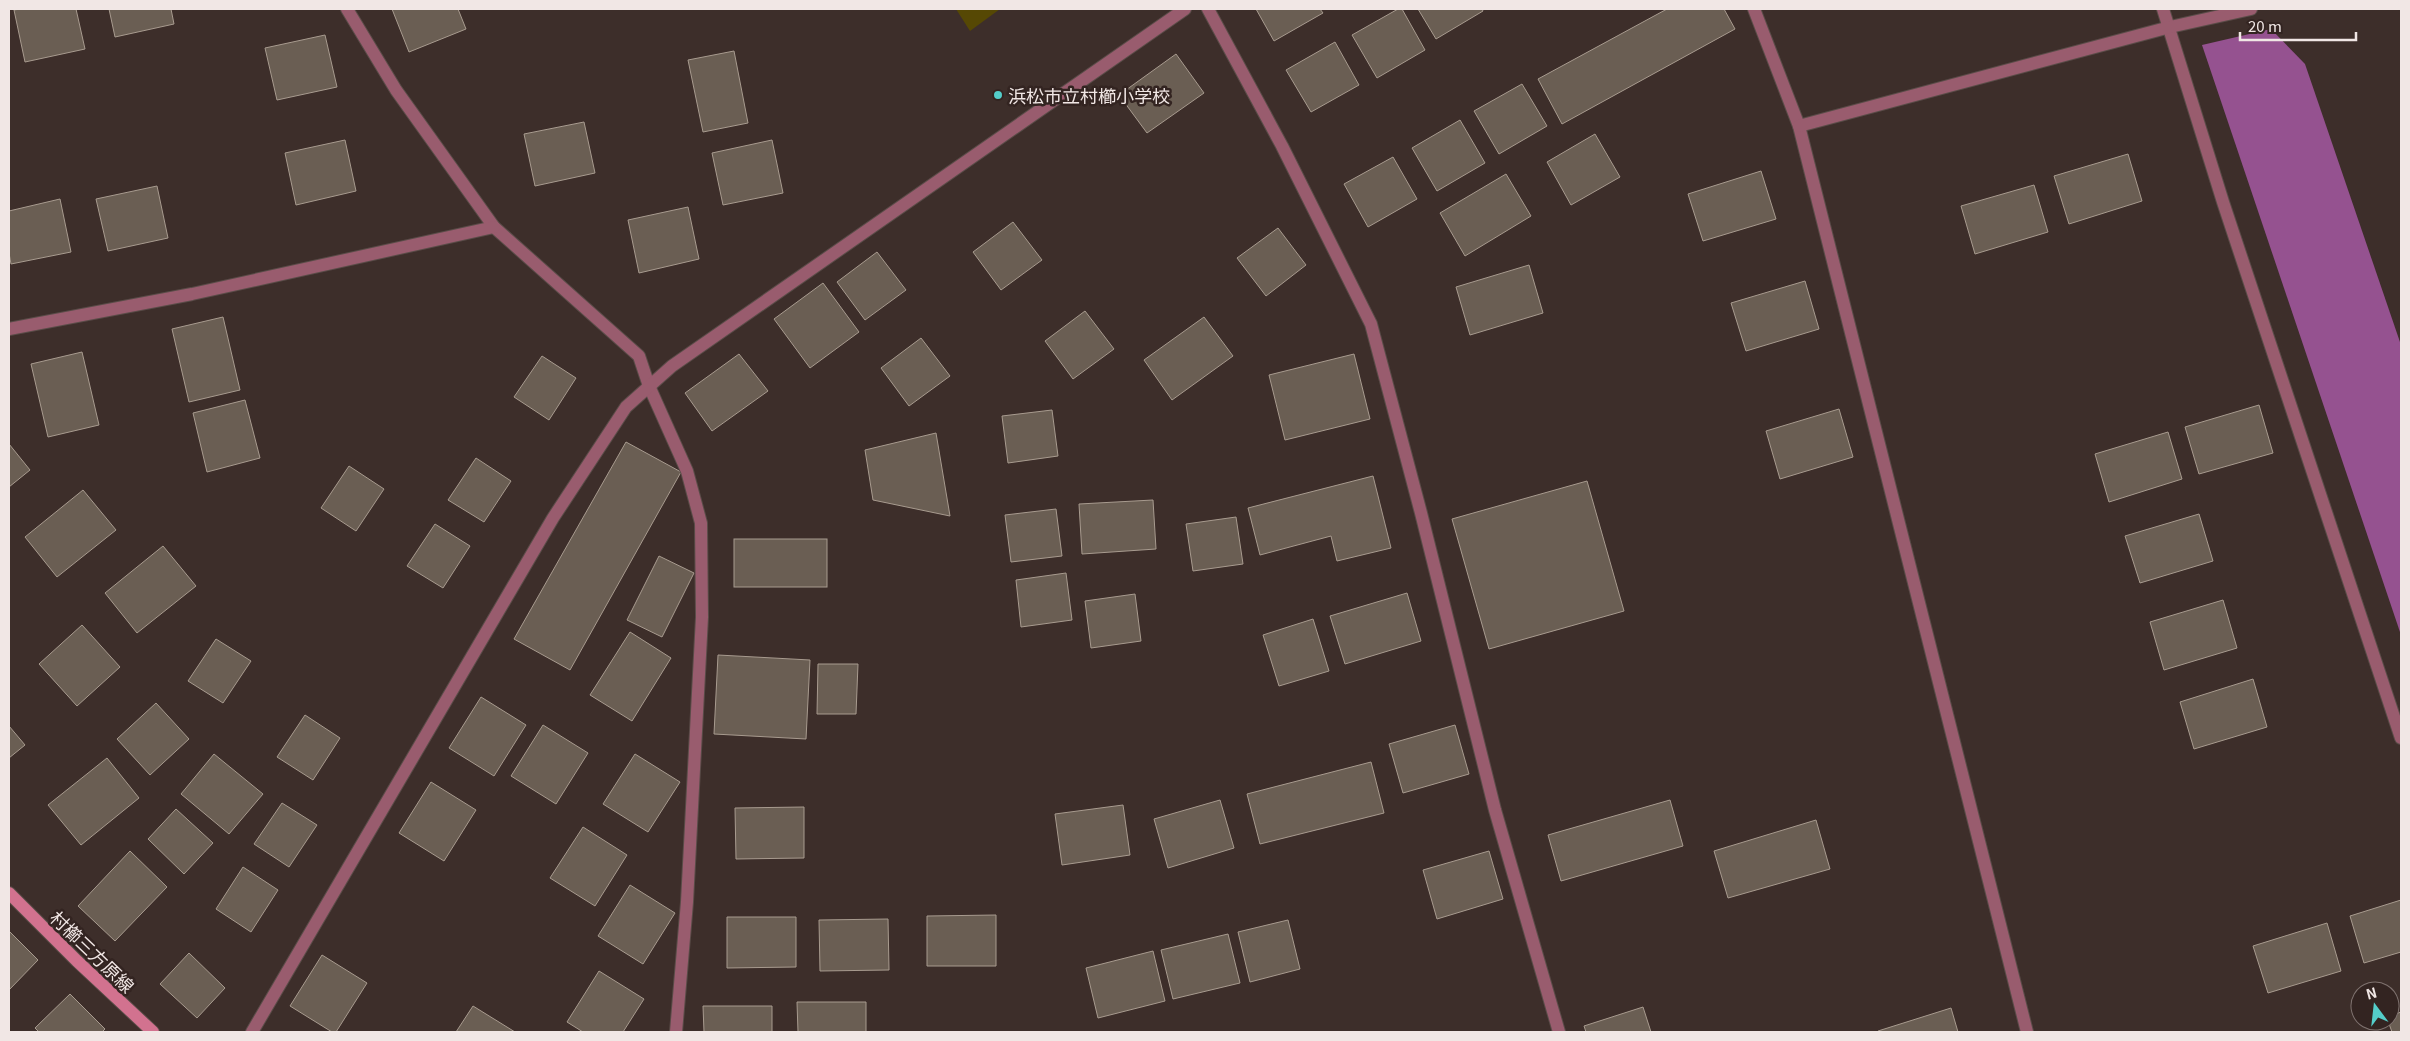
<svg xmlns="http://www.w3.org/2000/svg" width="2410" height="1041" font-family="Georgia,'Noto Sans JP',serif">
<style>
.green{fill:#564804}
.water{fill:#955290}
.building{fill:#6a5e53;stroke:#a89b8f}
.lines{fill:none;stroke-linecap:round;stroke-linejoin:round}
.minor-casing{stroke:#5a4c48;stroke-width:14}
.secondary-casing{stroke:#5a4c48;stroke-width:14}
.minor{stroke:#995c6e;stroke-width:12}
.secondary{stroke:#d2728f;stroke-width:12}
.poi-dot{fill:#54cdc9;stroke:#332421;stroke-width:2}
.labels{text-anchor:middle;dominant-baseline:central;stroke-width:5;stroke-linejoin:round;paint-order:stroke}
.poi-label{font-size:18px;fill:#f1e7e5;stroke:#332421;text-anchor:start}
.street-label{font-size:18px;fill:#f1e7e5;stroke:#332421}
</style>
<rect width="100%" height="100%" fill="#3d2e2a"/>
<polygon class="green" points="956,9 1000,9 970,31"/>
<polygon class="water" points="2271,29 2305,64 2401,345 2401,635 2202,45"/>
<g class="building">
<polygon points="20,9 76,9 85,49 25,62 14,10"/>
<polygon points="109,9 171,9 174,24 115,37"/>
<polygon points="392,9 458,9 466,29 409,52"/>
<polygon points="1256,9 1320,9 1323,13 1274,41"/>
<polygon points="1398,9 1402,9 1425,50 1377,78 1352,35"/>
<polygon points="1418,9 1482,9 1483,11 1436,39"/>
<polygon points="1667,9 1724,9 1735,29 1562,124 1538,79"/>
<polygon points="325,35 337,87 277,100 265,48"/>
<polygon points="1335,42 1359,85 1311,112 1286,70"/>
<polygon points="734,51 748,123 703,132 688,60"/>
<polygon points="1176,54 1204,93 1147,133 1119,95"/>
<polygon points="1522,84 1547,126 1499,154 1474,111"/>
<polygon points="1460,120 1485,163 1437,191 1412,148"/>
<polygon points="584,122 595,173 535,186 524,134"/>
<polygon points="1595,134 1620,177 1571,205 1547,162"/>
<polygon points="345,140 356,191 296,205 285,153"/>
<polygon points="772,140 783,193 723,205 712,153"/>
<polygon points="2128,154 2142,201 2069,224 2054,176"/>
<polygon points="1393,157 1417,199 1368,227 1344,184"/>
<polygon points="1761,171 1776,219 1703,241 1688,194"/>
<polygon points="1506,174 1531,216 1465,256 1440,213"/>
<polygon points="2034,185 2048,232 1975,254 1961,206"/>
<polygon points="157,186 168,238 108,251 96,199"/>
<polygon points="60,199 71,252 11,264 9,253 9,211"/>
<polygon points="688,207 699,259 639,273 628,220"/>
<polygon points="1013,222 1042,260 1001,290 973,252"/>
<polygon points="1278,228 1306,265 1266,296 1237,258"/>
<polygon points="877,252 906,290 865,320 837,282"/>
<polygon points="1529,265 1543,313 1470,335 1456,287"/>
<polygon points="1805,281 1819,329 1746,351 1731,303"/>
<polygon points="823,283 859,332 810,368 774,319"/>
<polygon points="1085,311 1114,349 1073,379 1045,341"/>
<polygon points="223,317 240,390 189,402 172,329"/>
<polygon points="1204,317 1233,356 1172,400 1144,360"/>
<polygon points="921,338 950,376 909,406 881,368"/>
<polygon points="82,352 99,425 48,437 31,364"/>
<polygon points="739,354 768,391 712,431 685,393"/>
<polygon points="1354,354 1370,419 1285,440 1269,375"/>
<polygon points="542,356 576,378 549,420 514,397"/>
<polygon points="245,400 260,458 207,472 193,413"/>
<polygon points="2259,405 2273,453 2199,474 2185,427"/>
<polygon points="1839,409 1853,457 1780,479 1766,431"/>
<polygon points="1052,410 1058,456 1008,463 1002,416"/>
<polygon points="2168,432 2182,479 2109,502 2095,454"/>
<polygon points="936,433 950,516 873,500 865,450"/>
<polygon points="626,442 681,472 570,670 514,639"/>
<polygon points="9,444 30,470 9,487"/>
<polygon points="476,458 511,481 484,522 448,500"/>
<polygon points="349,466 384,489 356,531 321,508"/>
<polygon points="1373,476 1391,548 1337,561 1331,536 1260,555 1248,508"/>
<polygon points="1587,481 1624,611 1489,649 1452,519"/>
<polygon points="83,490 116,530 57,577 25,537"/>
<polygon points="1153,500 1156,549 1082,554 1079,504"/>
<polygon points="1056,509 1062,556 1011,562 1005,515"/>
<polygon points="2199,514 2213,561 2140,583 2125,536"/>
<polygon points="1236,517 1243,564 1193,571 1186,524"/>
<polygon points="435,524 470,546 443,588 407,566"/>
<rect x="734" y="539" width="93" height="48"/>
<polygon points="163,546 196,586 137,633 105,593"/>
<polygon points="659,556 694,573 662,637 627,620"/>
<polygon points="1066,573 1072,620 1021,627 1016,580"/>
<polygon points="1407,593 1421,641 1345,664 1330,616"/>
<polygon points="1135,594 1141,641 1091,648 1085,601"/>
<polygon points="2223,600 2237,648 2164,670 2150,622"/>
<polygon points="1313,619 1329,671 1279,686 1263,635"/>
<polygon points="82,625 120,667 77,706 39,664"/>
<polygon points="630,632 671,658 632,721 590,695"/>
<polygon points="216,639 251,661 223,703 188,681"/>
<polygon points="718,655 810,660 806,739 714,734"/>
<polygon points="818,664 858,664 856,714 817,714"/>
<polygon points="2253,679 2267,727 2194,749 2180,702"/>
<polygon points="481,697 526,725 494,776 449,748"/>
<polygon points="156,703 189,739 150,775 117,739"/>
<polygon points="305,715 340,738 313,780 277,757"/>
<polygon points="543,725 588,753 556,804 511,776"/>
<polygon points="1455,725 1469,774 1403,793 1389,744"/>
<polygon points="9,726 25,745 9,758"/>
<polygon points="214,754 263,794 229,834 181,794"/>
<polygon points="635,754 680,782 648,832 603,804"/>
<polygon points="107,758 139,798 81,845 48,805"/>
<polygon points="1371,762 1384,813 1260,844 1247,794"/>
<polygon points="431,782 476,810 444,861 399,833"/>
<polygon points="1220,800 1234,848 1168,868 1154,819"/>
<polygon points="1670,800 1683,846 1561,881 1548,835"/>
<polygon points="282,803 317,825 289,867 254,844"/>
<polygon points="1123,805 1130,855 1062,865 1055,814"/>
<polygon points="804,807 804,858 736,859 735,808"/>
<polygon points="176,809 213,843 184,874 148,839"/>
<polygon points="1816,820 1830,869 1728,898 1714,851"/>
<polygon points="583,827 627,855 595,906 550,878"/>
<polygon points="130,851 167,887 115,941 78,906"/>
<polygon points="1489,851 1503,899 1437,919 1423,870"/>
<polygon points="243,867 278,890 251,932 216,909"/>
<polygon points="630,885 675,913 643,964 598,936"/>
<polygon points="2401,900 2401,952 2364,963 2350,916"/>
<polygon points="996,915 996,966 927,966 927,916"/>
<polygon points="727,917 796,917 796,967 727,968"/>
<polygon points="888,919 889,970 820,971 819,920"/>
<polygon points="1288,920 1300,969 1250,982 1238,932"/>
<polygon points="2327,923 2341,971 2268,993 2253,946"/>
<polygon points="9,931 38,960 9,990"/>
<polygon points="1228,934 1240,983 1173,999 1161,950"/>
<polygon points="1153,951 1165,1001 1098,1018 1086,968"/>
<polygon points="189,953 225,988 197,1018 160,984"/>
<polygon points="322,955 367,983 336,1032 332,1032 290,1006"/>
<polygon points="599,971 644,999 623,1032 583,1032 567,1022"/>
<polygon points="70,994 105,1029 102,1032 39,1032 35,1028"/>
<polygon points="797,1002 866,1002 866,1032 798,1032"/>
<polygon points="473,1006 515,1032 456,1032"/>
<polygon points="703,1006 772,1006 772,1032 704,1032"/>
<polygon points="1643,1007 1651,1032 1586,1032 1584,1026"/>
<polygon points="1951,1008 1958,1032 1879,1032 1878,1031"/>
<polygon points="2401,1012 2401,1032 2392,1032 2388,1021 2390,1016"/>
</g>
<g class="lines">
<g class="minor-casing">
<g id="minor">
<polyline points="347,9 396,90 494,227 639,356 649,386 687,471 701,523 702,617 687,902 676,1032"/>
<polyline points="1208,9 1282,146 1371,324 1421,513 1495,810 1559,1032"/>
<polyline points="1754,9 1799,126 2027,1032"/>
<polyline points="2163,9 2223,202 2401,738"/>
<polyline points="1799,126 2170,27 2251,9"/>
<polyline points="9,329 192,294 494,227"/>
<polyline points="252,1032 553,518 626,407 672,366 1185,9"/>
</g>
</g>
<g class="secondary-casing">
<polyline id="secondary" points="9,893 77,961 153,1032"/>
</g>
<use href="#minor" class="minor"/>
<use href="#secondary" class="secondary"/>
</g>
<circle class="poi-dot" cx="998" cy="95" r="5"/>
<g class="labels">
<g class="poi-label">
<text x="1008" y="95">浜松市立村櫛小学校</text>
</g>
<g class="street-label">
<text transform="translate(93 951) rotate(44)">村櫛三方原線</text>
</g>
</g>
<rect width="2410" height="1041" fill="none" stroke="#f1e7e5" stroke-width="20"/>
<g transform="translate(2375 1006) rotate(345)"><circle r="24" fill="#332421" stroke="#7f726f"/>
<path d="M0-4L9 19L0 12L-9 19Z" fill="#54cdc9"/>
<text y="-8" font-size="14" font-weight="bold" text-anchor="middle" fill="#f1e7e5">N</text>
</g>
<path d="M2240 32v8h116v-8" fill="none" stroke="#f1e7e5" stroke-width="2.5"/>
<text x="2248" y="32" font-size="15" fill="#f1e7e5" stroke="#332421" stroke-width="4" paint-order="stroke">20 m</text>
</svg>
